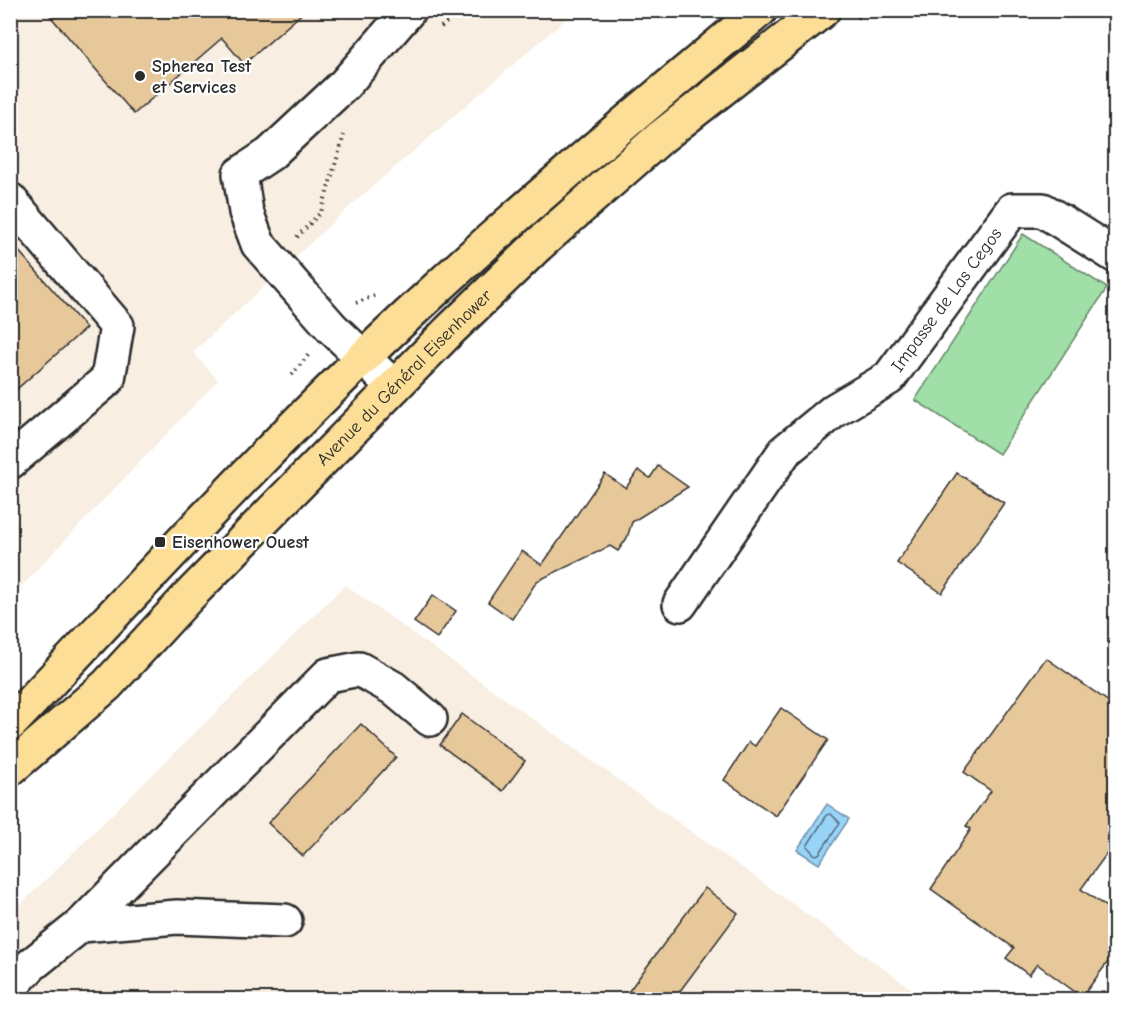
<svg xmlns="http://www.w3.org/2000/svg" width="1126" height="1010" font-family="'Comic Neue',sans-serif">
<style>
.built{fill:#f8eee1}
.green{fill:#a0dfa7;stroke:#668569;stroke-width:1.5}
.water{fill:#98d3f8;stroke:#6c90a6;stroke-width:1.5}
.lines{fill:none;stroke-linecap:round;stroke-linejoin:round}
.shore{stroke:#576e7d;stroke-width:1.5}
.building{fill:#e7c89a;stroke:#2b2b2b;stroke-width:1.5}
.minor-casing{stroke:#2b2b2b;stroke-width:38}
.major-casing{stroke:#2b2b2b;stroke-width:38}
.path{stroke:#2b2b2b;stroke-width:4;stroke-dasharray:1.5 4.5;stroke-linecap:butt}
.minor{stroke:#fff;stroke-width:33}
.major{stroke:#fdde96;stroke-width:33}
.poi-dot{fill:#2b2b2b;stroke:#fff;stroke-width:2}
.labels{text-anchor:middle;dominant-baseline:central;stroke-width:4.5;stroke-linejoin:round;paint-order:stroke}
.poi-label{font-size:18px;font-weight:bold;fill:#2b2b2b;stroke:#fff;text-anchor:start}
.street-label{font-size:18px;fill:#2b2b2b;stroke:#fff}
</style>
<rect width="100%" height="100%" fill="#fff"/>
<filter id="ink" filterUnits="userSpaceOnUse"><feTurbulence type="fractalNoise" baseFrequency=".0167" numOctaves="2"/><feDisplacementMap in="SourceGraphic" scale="12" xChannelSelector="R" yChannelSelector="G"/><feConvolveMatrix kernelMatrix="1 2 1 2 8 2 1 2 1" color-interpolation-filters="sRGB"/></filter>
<g filter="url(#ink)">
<g class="built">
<polygon points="11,11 575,11 357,200 193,352 218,380 11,597"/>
<polygon points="345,585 926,999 11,1000 11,914"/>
</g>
<polygon class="green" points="1023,234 1107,288 999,454 915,400"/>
<polygon class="water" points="827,804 849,819 819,864 797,850"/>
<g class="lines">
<polygon class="shore" points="831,814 840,823 819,854 815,855 807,846 827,815"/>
</g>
<g class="building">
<polygon points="45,10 306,10 244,64 222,38 134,114"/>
<polygon points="10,241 86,328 10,395"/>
<polygon points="658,466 688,487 632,522 627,538 618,551 610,546 537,581 512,619 488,602 522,551 542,565 605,474 626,488 638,470 650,478"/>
<polygon points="957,473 1004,503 942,593 897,563"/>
<polygon points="433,595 456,611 437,638 414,622"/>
<polygon points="1046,658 1116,707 1116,841 1081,889 1116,914 1116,951 1082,997 1037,964 1029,975 1006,958 1014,948 931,889 971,829 966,826 991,791 964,772"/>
<polygon points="781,708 828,740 776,816 724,780 749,742 755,746"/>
<polygon points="462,714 525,761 503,791 440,745"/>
<polygon points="361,724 396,757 303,856 268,823"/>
<polygon points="705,888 738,913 674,999 623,999"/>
</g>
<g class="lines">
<g class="minor-casing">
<g id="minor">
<polyline points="10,200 117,326 108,379 10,462"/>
<polyline points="394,387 332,328 258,244 246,212 240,174 270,154 345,84 409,10"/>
<path id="s1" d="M 680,604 L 785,451 L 835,410 L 889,378 L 1012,210 L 1043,210 L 1116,256"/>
<polyline points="81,925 328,675 359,669 393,688 430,719"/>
<polyline points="10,987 30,966 81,925 177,917 285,921"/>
</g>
</g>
<g class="major-casing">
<g id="major">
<path d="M 10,724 C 145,582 277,436 421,303 C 530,201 645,106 760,10"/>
<path id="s2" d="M 10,769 L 107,685 L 187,598 L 449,331 L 538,245 L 661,137 L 823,10"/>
</g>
</g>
<g class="path">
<polyline points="857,18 867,10"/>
<polyline points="441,27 461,10"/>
<polyline points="297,237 321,212 344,135"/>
<polyline points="356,303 376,295"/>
<polyline points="292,375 310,353"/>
</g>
<use href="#minor" class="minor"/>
<use href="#major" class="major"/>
</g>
</g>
<g class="poi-dot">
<circle cx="140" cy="76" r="6"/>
<rect x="154" y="536" width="12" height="12" rx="3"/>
</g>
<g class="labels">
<g class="poi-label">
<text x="152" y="66">Spherea Test<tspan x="152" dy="21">et Services</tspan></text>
<text x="172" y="542">Eisenhower Ouest</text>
</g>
<g class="street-label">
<text stroke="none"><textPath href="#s1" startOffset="410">Impasse de Las Cegos</textPath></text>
<text stroke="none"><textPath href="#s2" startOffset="556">Avenue du Général Eisenhower</textPath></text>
</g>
</g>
<rect width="1126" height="1010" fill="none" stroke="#fff" stroke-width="36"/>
<rect x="18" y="18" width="1090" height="974" fill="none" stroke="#2b2b2b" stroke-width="2" filter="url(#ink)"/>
</svg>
